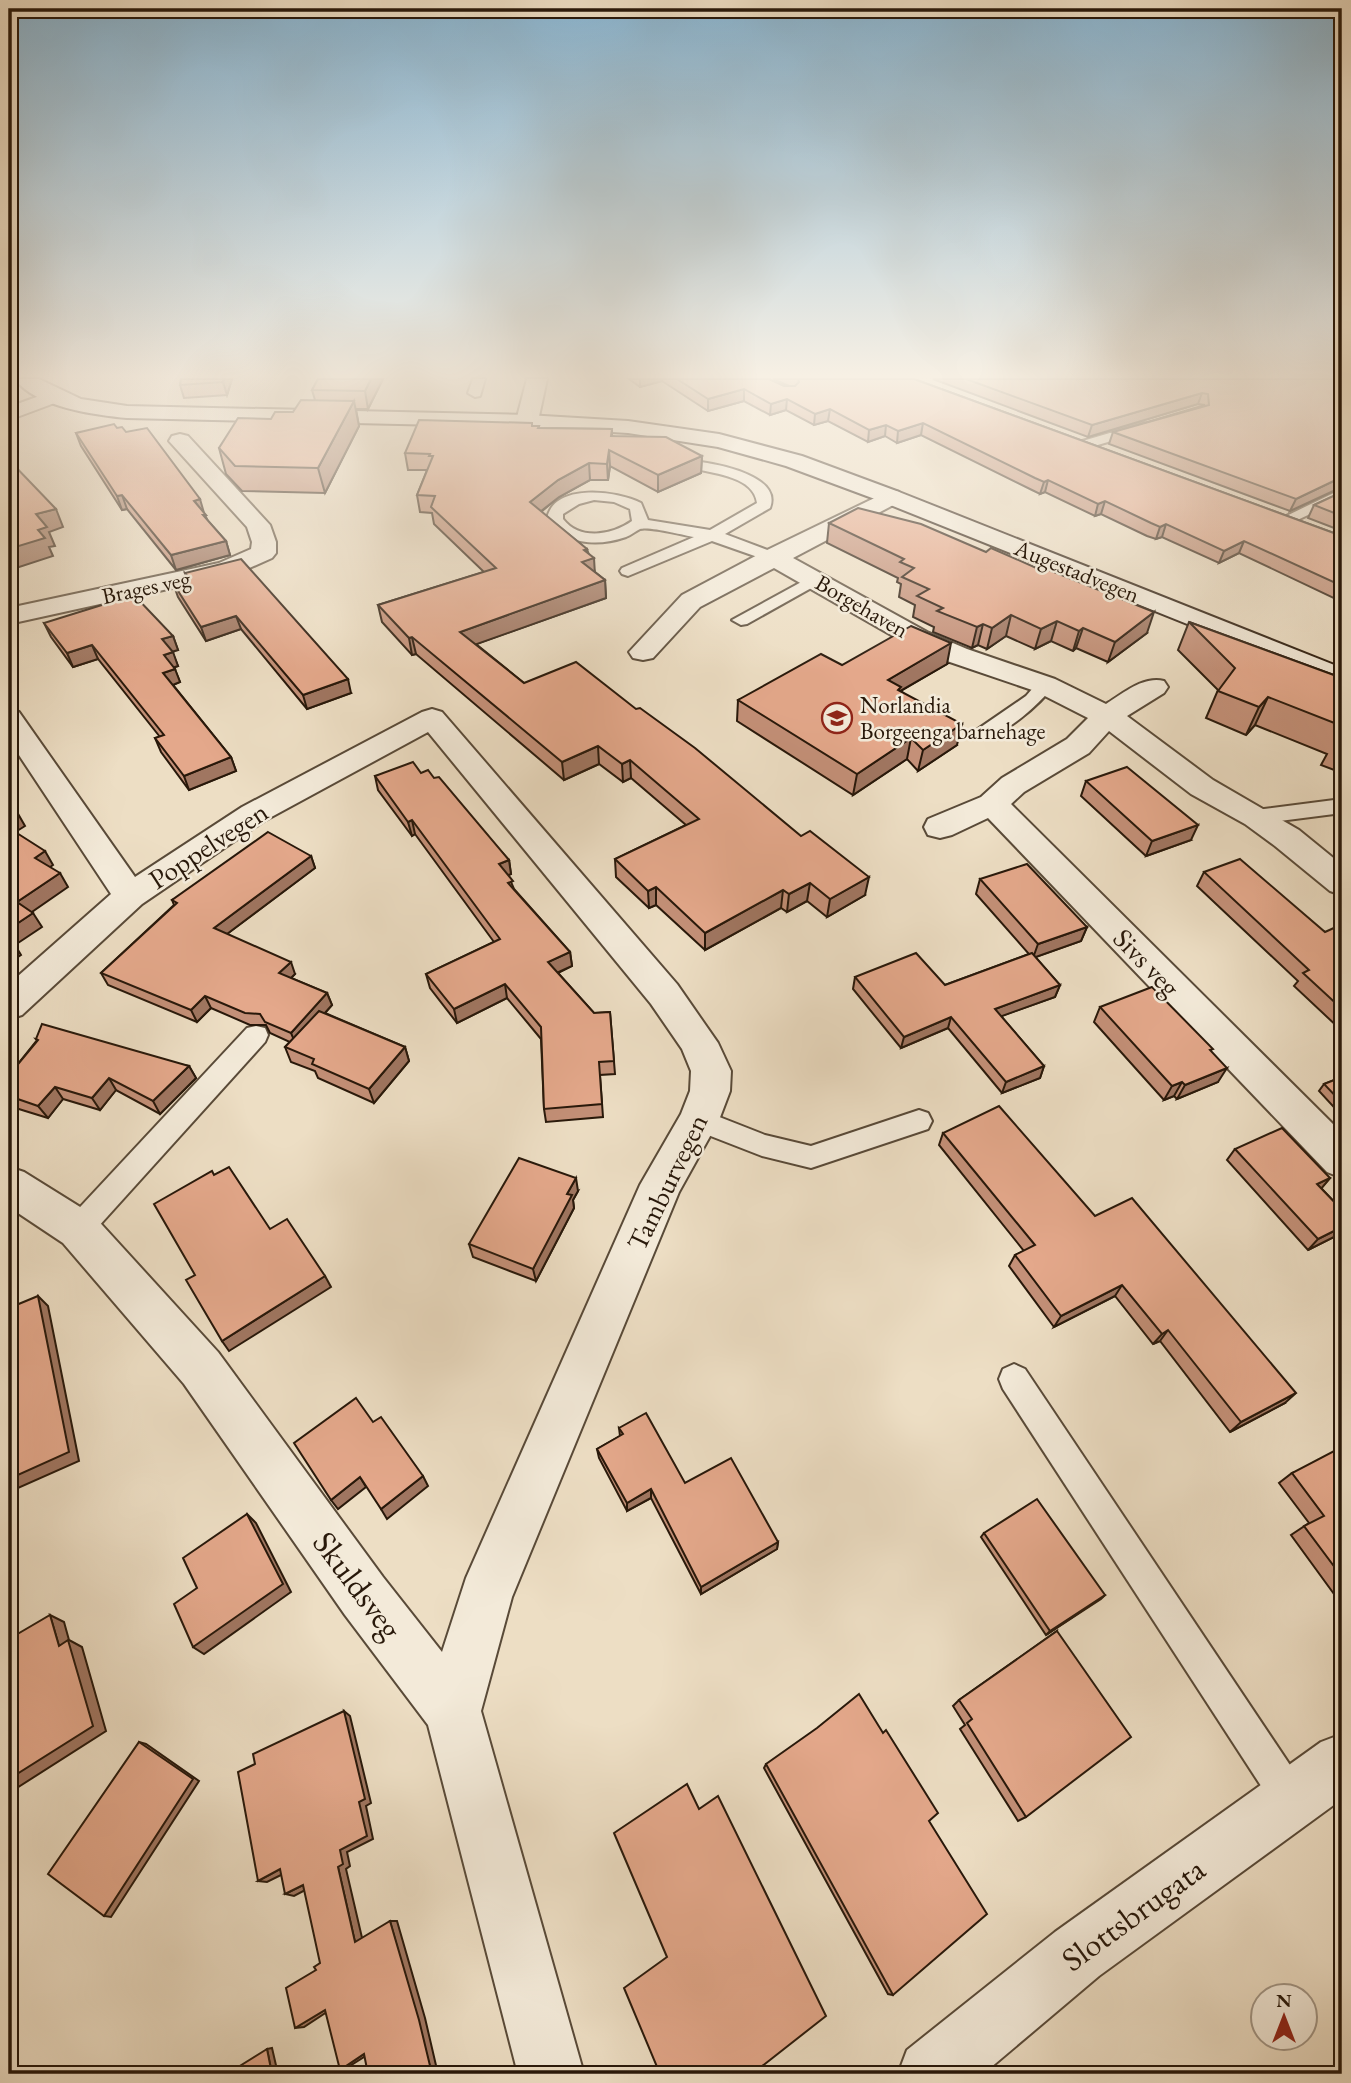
<svg xmlns="http://www.w3.org/2000/svg" width="1351" height="2083" font-family="'EB Garamond',serif">
<style>
.lines{fill:none;stroke-linecap:round;stroke-linejoin:round}
.service-casing{stroke:#594a38;stroke-width:4}
.minor-casing{stroke:#594a38;stroke-width:4}
.secondary-casing{stroke:#28180a;stroke-width:4}
.service{fill:#f3ead9;fill-rule:evenodd}
.minor{fill:#f3ead9;fill-rule:evenodd}
.secondary{fill:#f3ead9;fill-rule:evenodd}
.wall{fill:#c49078;stroke:#28180a;stroke-width:2}
.shaded-wall{fill:#a07661;stroke:#28180a;stroke-width:2}
.building{fill:#e4a88b;stroke:#28180a;stroke-width:2}
.labels{text-anchor:middle;dominant-baseline:central;stroke-width:5;stroke-linejoin:round;paint-order:stroke}
.far-street-label{font-size:23px;fill:#28180a;stroke:#f3ead9}
.far-poi-label{font-size:23px;fill:#28180a;stroke:#f3ead9;text-anchor:start}
.street-label{font-size:28px;fill:#28180a;stroke:#f3ead9}
.near-street-label{font-size:33px;fill:#28180a;stroke:#f3ead9}
</style>
<rect width="100%" height="100%" fill="#eddec4"/>
<filter id="stains"><feTurbulence type="fractalNoise" baseFrequency=".00286" numOctaves="4"/><feColorMatrix values="0 0 0 0 .2 0 0 0 0 .09 0 0 0 0 .02 0 0 0 .5 -.17"/></filter>
<radialGradient id="worn" r=".72"><stop offset=".6" stop-color="#630" stop-opacity="0"/><stop offset="1" stop-color="#630" stop-opacity=".3"/></radialGradient>
<g class="lines">
<g class="service-casing">
<g id="service">
<polygon points="473,379 485,379 480,396 475,397 468,393"/>
<polygon points="1144,423 1151,427 1149,430 1084,449 1077,445 1079,442"/>
<path d="M 701,462 C 722,465 782,477 770,508 L 725,534 L 778,554 L 780,557 L 778,560 L 766,560 L 712,541 L 628,576 L 622,574 L 620,571 L 622,568 L 694,537 C 683,535 649,526 640,529 C 636,531 631,535 626,537 C 597,547 566,545 547,519 C 553,482 618,491 641,503 L 648,520 L 710,530 L 757,503 C 754,477 716,474 696,469 L 694,466 L 696,463 ZM 594,500 L 614,502 L 630,509 L 632,521 C 612,535 580,541 563,519 L 563,514 L 579,504 Z"/>
<polygon points="1342,489 1342,499 1291,523 1286,525 1278,520"/>
<polygon points="816,574 822,576 824,579 822,582 747,624 741,625 732,620"/>
<path d="M 1045,680 L 1054,685 C 1042,702 999,742 978,737 L 975,733 L 978,729 L 1026,696 L 1039,681 Z"/>
<polygon points="1342,799 1342,813 1256,824 1249,822 1246,817 1249,812 1256,810"/>
<polygon points="256,1026 265,1028 268,1035 265,1042 88,1238 78,1241 68,1238 64,1229 68,1220 247,1028"/>
<polygon points="699,1109 765,1135 811,1146 919,1110 928,1113 932,1121 928,1129 811,1168 762,1156 690,1128 686,1120 690,1112"/>
<polygon points="1014,1364 1025,1369 1304,1786 1310,1799 1304,1812 1291,1818 1278,1812 1003,1389 999,1379 1003,1369"/>
</g>
</g>
<g class="minor-casing">
<g id="minor">
<polygon points="527,379 547,379 538,421 535,426 519,426 516,421"/>
<polygon points="53,391 60,393 63,397 60,401 9,420 9,407"/>
<polygon points="180,434 188,436 270,525 276,542 276,553 272,558 236,574 9,624 9,608 219,563 251,549 252,542 247,527 169,441 172,436"/>
<path d="M 891,490 L 899,492 L 903,497 L 899,502 L 793,558 L 927,632 L 967,649 L 1055,679 L 1106,704 C 1124,693 1143,676 1164,681 L 1168,687 L 1164,693 L 1127,716 L 1213,780 L 1299,830 L 1342,865 L 1342,895 L 1330,891 L 1275,846 L 1245,824 L 1191,794 L 1109,731 L 1089,753 L 1024,792 L 1011,804 L 1342,1133 L 1342,1178 L 1327,1172 L 988,818 L 952,835 L 940,838 L 928,835 L 924,827 L 928,819 L 981,797 L 1002,778 L 1067,739 L 1088,718 L 1035,691 L 947,661 L 907,644 L 774,568 L 700,607 L 653,658 L 643,660 L 633,658 L 629,652 L 682,595 L 763,552 Z"/>
<polygon points="9,709 19,712 135,877 242,807 422,712 432,709 442,712 677,984 718,1043 731,1071 730,1091 719,1120 679,1192 512,1597 481,1711 584,2074 518,2074 428,1725 345,1615 184,1384 63,1243 9,1207 9,1167 24,1172 93,1215 218,1352 383,1577 442,1652 466,1578 640,1185 681,1114 690,1091 691,1071 682,1049 651,1004 428,732 264,821 142,904 22,1015 9,1019 9,984 111,894 9,740"/>
<polygon points="1342,1734 1342,1799 1099,1976 983,2074 898,2074 907,2050 1055,1932 1321,1742"/>
</g>
</g>
<g class="secondary-casing">
<path id="secondary" d="M 15,379 L 39,379 L 81,399 L 127,406 L 527,415 L 628,421 L 719,434 L 802,456 L 899,492 L 1342,668 L 1342,686 L 883,502 L 786,466 L 718,447 L 628,433 L 527,427 L 127,418 C 95,415 35,407 15,379 Z"/>
</g>
<use href="#service" class="service"/>
<use href="#minor" class="minor"/>
<use href="#secondary" class="secondary"/>
</g>
<g class="wall">
<polygon points="181,379 232,379 227,395 184,398 180,385"/>
<polygon points="318,379 383,379 368,409 356,409 359,426 325,493 242,491 226,474 219,448 271,419 293,412 315,400 312,390"/>
<polygon points="629,379 769,379 784,386 789,386 773,379 914,379 1342,536 1342,602 1239,553 1219,563 1162,537 1156,539 1147,536 1101,514 1095,516 1045,492 1040,494 1032,490 921,435 897,443 885,436 868,442 828,421 814,425 786,410 770,415 744,401 708,411 662,381 640,387"/>
<polygon points="933,379 1342,379 1342,487 1290,511 1109,444 1113,432 1205,405 1198,404 1088,437"/>
<polygon points="532,426 539,426 539,428 612,429 612,436 702,456 701,473 658,492 610,466 608,480 590,480 559,497 541,512 587,549 595,572 605,580 606,598 476,644 524,683 865,895 827,917 807,901 787,912 781,908 705,950 656,905 649,908 616,877 615,859 686,825 631,778 623,782 599,764 564,780 416,654 412,655 382,622 378,605 484,572 434,524 432,513 420,512 417,495 427,470 408,470 405,453"/>
<polygon points="117,428 204,513 208,521 226,541 230,555 176,570 127,509 122,510 81,446 76,433"/>
<polygon points="1342,492 1342,531 1308,518 1314,505"/>
<polygon points="829,523 1147,633 1108,662 1076,648 1073,651 1051,641 1035,649 1006,636 987,649 978,645 972,648 933,632 934,627 913,617 915,605 899,597 901,584 897,582 898,578 827,543"/>
<polygon points="185,573 351,693 307,709 241,629 206,641 178,597 173,583 187,579"/>
<polygon points="1189,622 1342,678 1342,777 1335,775 1337,771 1321,765 1327,754 1255,725 1246,735 1206,718 1218,690 1178,650"/>
<polygon points="44,623 173,636 178,650 172,651 178,666 174,667 180,682 173,685 231,757 236,771 189,790 161,752 155,738 160,737 98,659 73,667 51,637"/>
<polygon points="947,664 901,691 957,745 918,771 907,759 853,795 737,721 738,700 842,665"/>
<polygon points="421,773 434,778 509,860 511,874 508,875 514,889 570,952 572,966 558,973 594,1013 610,1012 615,1074 600,1075 603,1117 546,1122 544,1109 541,1039 507,998 457,1023 430,988 426,974 494,942 415,834 412,836 378,790 375,776"/>
<polygon points="1086,781 1191,840 1146,856 1081,796"/>
<polygon points="311,856 315,868 227,934 295,974 291,978 327,993 332,1005 325,1013 405,1047 409,1061 374,1103 318,1078 315,1071 291,1062 285,1047 290,1042 270,1033 266,1025 250,1025 211,1008 197,1022 108,985 101,973 174,905 172,900"/>
<polygon points="1204,872 1325,932 1342,933 1342,1030 1341,1030 1294,986 1298,981 1197,886"/>
<polygon points="980,879 1087,927 1081,941 1035,957 1060,985 1055,997 1001,1016 1044,1066 1040,1078 1002,1093 948,1028 901,1048 853,989 855,977 945,985 1029,954 976,894"/>
<polygon points="1100,1007 1211,1052 1218,1082 1177,1099 1174,1096 1164,1100 1094,1022"/>
<polygon points="36,1039 189,1066 196,1078 160,1114 116,1090 100,1110 63,1099 48,1118 9,1106 9,1075 37,1040"/>
<polygon points="1342,1077 1342,1116 1319,1091 1324,1084"/>
<polygon points="943,1133 1095,1216 1285,1403 1230,1432 1160,1341 1153,1344 1115,1296 1054,1327 1009,1266 1015,1255 1024,1251 939,1145"/>
<polygon points="1235,1149 1330,1178 1321,1188 1342,1210 1342,1233 1308,1250 1227,1160"/>
<polygon points="578,1191 573,1200 574,1208 536,1281 473,1257 469,1244"/>
<polygon points="619,1428 685,1483 778,1542 777,1549 701,1594 651,1498 627,1511 599,1458 597,1449 620,1436"/>
<polygon points="1342,1458 1342,1605 1291,1535 1309,1523 1279,1483 1292,1473"/>
<polygon points="984,1533 1105,1595 1046,1635 981,1537"/>
<polygon points="1057,1631 1026,1817 1018,1821 960,1729 965,1725 953,1706 959,1700"/>
<polygon points="883,1733 929,1821 893,1995 888,1994 764,1768 766,1764"/>
</g>
<g class="shaded-wall">
<polygon points="224,379 232,379 227,395 223,382"/>
<polygon points="371,379 383,379 368,409 365,391"/>
<polygon points="640,379 662,379 662,381 640,387"/>
<polygon points="744,389 744,401 708,411 708,399"/>
<polygon points="1202,393 1198,404 1088,437 1092,425"/>
<polygon points="787,399 786,410 770,415 771,404"/>
<polygon points="354,401 359,426 325,493 318,468"/>
<polygon points="830,409 828,421 814,425 815,414"/>
<polygon points="923,423 921,435 897,443 898,431"/>
<polygon points="886,425 885,436 868,442 869,430"/>
<polygon points="609,450 610,466 608,480 607,464"/>
<polygon points="702,456 701,473 658,492 658,475"/>
<polygon points="589,463 590,480 559,497 531,519 530,502 558,480"/>
<polygon points="1342,477 1342,487 1290,511 1296,499"/>
<polygon points="1048,480 1045,492 1040,494 1044,482"/>
<polygon points="122,495 127,509 122,510 117,496"/>
<polygon points="200,499 204,513 194,501"/>
<polygon points="1105,501 1101,514 1095,516 1098,504"/>
<polygon points="56,509 63,527 49,532 55,546 49,547 53,556 10,570 9,567 9,549 38,530 36,514"/>
<polygon points="1166,524 1162,537 1156,539 1160,527"/>
<polygon points="226,541 230,555 176,570 171,555"/>
<polygon points="1244,541 1239,553 1219,563 1224,551"/>
<polygon points="587,549 587,560 594,558 595,575 582,562 584,550"/>
<polygon points="605,580 606,598 463,649 460,632"/>
<polygon points="1154,612 1147,633 1108,662 1115,642"/>
<polygon points="1011,615 1006,636 987,649 992,628"/>
<polygon points="236,616 241,629 206,641 201,627"/>
<polygon points="1057,621 1051,641 1035,649 1041,629"/>
<polygon points="983,624 978,645 972,648 977,627"/>
<polygon points="1083,628 1076,648 1073,651 1079,631"/>
<polygon points="173,636 178,650 168,653 162,639"/>
<polygon points="412,637 416,654 412,655 409,638"/>
<polygon points="951,643 947,664 900,691 888,680"/>
<polygon points="92,645 98,659 73,667 67,653"/>
<polygon points="173,652 178,666 169,669 164,655"/>
<polygon points="175,669 180,682 168,687 163,673"/>
<polygon points="348,679 351,693 307,709 303,695"/>
<polygon points="1268,697 1255,725 1246,735 1259,707"/>
<polygon points="962,724 957,745 918,771 923,750"/>
<polygon points="911,738 907,759 853,795 857,774"/>
<polygon points="598,746 599,764 564,780 562,762"/>
<polygon points="231,757 236,771 189,790 184,776"/>
<polygon points="630,760 631,778 623,782 622,764"/>
<polygon points="17,812 25,826 9,836 9,817"/>
<polygon points="412,820 415,834 412,836 408,822"/>
<polygon points="1198,825 1191,840 1146,856 1152,841"/>
<polygon points="45,851 53,865 43,872 35,858"/>
<polygon points="311,856 315,868 219,940 214,928"/>
<polygon points="509,860 511,874 501,878 499,864"/>
<polygon points="60,873 68,887 26,916 17,902"/>
<polygon points="869,877 865,895 827,917 830,899"/>
<polygon points="810,883 807,901 787,912 789,894"/>
<polygon points="656,887 656,905 649,908 648,891"/>
<polygon points="783,890 781,908 705,950 705,933"/>
<polygon points="33,913 42,927 15,945 21,955 9,963 9,929"/>
<polygon points="1087,927 1081,941 1033,958 1038,944"/>
<polygon points="570,952 572,966 550,976 548,962"/>
<polygon points="291,962 295,974 284,985 279,973"/>
<polygon points="505,984 507,998 457,1023 454,1009"/>
<polygon points="1060,985 1055,997 991,1020 995,1009"/>
<polygon points="327,993 332,1005 296,1045 291,1033"/>
<polygon points="205,996 211,1008 197,1022 191,1010"/>
<polygon points="951,1017 948,1028 901,1048 904,1037"/>
<polygon points="405,1047 409,1061 374,1103 369,1089"/>
<polygon points="189,1066 196,1078 160,1114 153,1101"/>
<polygon points="1044,1066 1040,1078 1002,1093 1006,1082"/>
<polygon points="1227,1068 1218,1082 1177,1099 1185,1085"/>
<polygon points="109,1078 116,1090 100,1110 92,1098"/>
<polygon points="1182,1082 1174,1096 1164,1100 1172,1086"/>
<polygon points="55,1087 63,1099 48,1118 38,1106"/>
<polygon points="576,1178 578,1191 573,1200 574,1208 536,1281 533,1269 567,1194"/>
<polygon points="1330,1178 1321,1189 1317,1184"/>
<polygon points="1342,1227 1342,1233 1308,1250 1318,1239"/>
<polygon points="325,1276 331,1287 229,1351 222,1341"/>
<polygon points="1122,1285 1115,1296 1054,1327 1061,1316"/>
<polygon points="38,1296 48,1306 79,1461 9,1492 9,1479"/>
<polygon points="1168,1330 1160,1341 1153,1344 1162,1334"/>
<polygon points="1296,1393 1285,1403 1230,1432 1241,1422"/>
<polygon points="423,1476 428,1486 387,1519 381,1509"/>
<polygon points="360,1477 366,1487 338,1509 331,1500"/>
<polygon points="651,1489 651,1498 627,1511 627,1503"/>
<polygon points="247,1514 256,1523 291,1592 204,1654 193,1647"/>
<polygon points="778,1542 777,1549 701,1594 701,1587"/>
<polygon points="1105,1595 1101,1599 1046,1635 1050,1631"/>
<polygon points="50,1615 64,1622 69,1640 82,1647 106,1731 9,1793 9,1779 59,1646"/>
<polygon points="344,1711 350,1716 371,1803 366,1806 373,1839 347,1852 350,1866 346,1869 363,1942 355,1942 338,1867 340,1850 359,1802"/>
<polygon points="139,1742 146,1744 199,1781 111,1917 104,1916"/>
<polygon points="280,1869 289,1871 267,1882 258,1881"/>
<polygon points="303,1885 311,1887 294,1896 285,1894"/>
<polygon points="390,1921 397,1921 425,2018 438,2074 432,2074"/>
<polygon points="333,2008 304,2027 295,2028 325,2010"/>
<polygon points="272,2048 278,2074 272,2074 267,2049"/>
<polygon points="372,2052 348,2067 340,2070 364,2054"/>
</g>
<g class="building">
<polygon points="181,379 224,379 223,382 180,385"/>
<polygon points="318,379 371,379 365,391 312,390"/>
<polygon points="677,379 769,379 784,386 795,386 799,382 798,379 914,379 1342,536 1342,586 1244,541 1224,551 1166,524 1160,527 1151,523 1105,501 1098,504 1048,480 1044,482 1035,478 923,423 898,431 886,425 869,430 830,409 815,414 787,399 771,404 744,389 708,399"/>
<polygon points="966,379 1342,379 1342,477 1296,499 1113,432 1209,405 1208,394 1202,393 1092,425"/>
<polygon points="301,400 354,401 318,468 235,466 219,448 238,418 271,419 275,412 293,412"/>
<polygon points="419,420 532,423 532,426 539,426 538,428 612,429 611,436 666,437 702,456 658,475 609,450 607,464 589,463 558,480 530,502 587,549 584,550 594,558 582,562 605,580 460,632 524,683 576,662 636,709 640,708 695,748 801,836 810,831 869,877 830,899 810,883 789,894 783,890 705,933 656,887 648,891 615,859 699,819 630,760 622,764 598,746 562,762 412,637 409,638 378,605 496,568 431,507 435,496 417,495 433,456 429,456 430,454 405,453"/>
<polygon points="114,424 117,428 122,427 126,432 147,428 200,499 194,501 206,515 203,515 226,541 171,555 122,495 117,496 76,433"/>
<polygon points="9,460 56,509 36,514 47,527 38,530 45,538 9,549"/>
<polygon points="1342,492 1342,516 1314,505"/>
<polygon points="858,508 921,524 986,552 991,548 1041,570 1044,568 1154,612 1115,642 1083,628 1079,631 1057,621 1041,629 1011,615 992,628 983,624 977,627 937,611 943,608 917,596 929,589 902,577 914,568 900,562 904,559 829,523"/>
<polygon points="241,559 348,679 303,695 236,616 201,627 173,583 189,578 185,573"/>
<polygon points="134,595 173,636 162,639 173,652 164,655 175,669 163,673 231,757 184,776 155,738 164,735 92,645 67,653 44,623"/>
<polygon points="1189,622 1342,678 1342,726 1268,697 1259,707 1218,691 1235,668"/>
<polygon points="911,626 951,643 888,680 901,687 898,690 962,724 923,750 911,738 857,774 738,700 821,654 842,665"/>
<polygon points="1342,729 1342,739 1336,737"/>
<polygon points="413,762 421,773 428,770 434,778 439,777 509,860 499,864 513,881 508,883 570,952 548,962 594,1013 610,1012 614,1061 599,1062 602,1104 544,1109 541,1027 505,984 454,1009 426,974 500,939 412,820 408,822 375,776"/>
<polygon points="1127,767 1198,825 1152,841 1086,781"/>
<polygon points="9,806 17,812 9,817"/>
<polygon points="9,828 45,851 35,858 60,873 17,902 33,913 9,929"/>
<polygon points="268,832 311,856 214,928 291,962 279,973 327,993 291,1033 265,1022 260,1014 245,1013 205,996 191,1010 101,973 177,903 172,900"/>
<polygon points="1240,859 1325,932 1336,927 1342,933 1342,1009 1303,973 1309,970 1204,872"/>
<polygon points="1027,864 1087,927 1038,944 980,879"/>
<polygon points="916,953 945,985 1032,953 1060,985 995,1009 1044,1066 1006,1082 951,1017 904,1037 855,977"/>
<polygon points="1152,987 1213,1049 1210,1050 1227,1068 1185,1085 1182,1082 1172,1086 1100,1007"/>
<polygon points="319,1011 405,1047 369,1089 312,1064 314,1059 285,1047"/>
<polygon points="42,1024 189,1066 153,1101 109,1078 92,1098 55,1087 38,1106 9,1096 9,1075 38,1040 36,1039"/>
<polygon points="1342,1077 1342,1103 1324,1084"/>
<polygon points="999,1106 1095,1216 1132,1198 1296,1393 1241,1422 1168,1330 1162,1334 1122,1285 1061,1316 1015,1255 1035,1245 943,1133"/>
<polygon points="1282,1128 1330,1178 1317,1184 1342,1210 1342,1227 1318,1239 1235,1149"/>
<polygon points="519,1158 576,1178 567,1194 572,1195 533,1269 469,1244"/>
<polygon points="229,1167 270,1229 287,1219 325,1276 222,1341 186,1280 195,1275 154,1204 212,1171 214,1175"/>
<polygon points="38,1296 69,1452 9,1479 9,1308"/>
<polygon points="356,1398 373,1422 381,1417 423,1476 381,1509 360,1477 331,1500 294,1443"/>
<polygon points="646,1413 685,1483 731,1458 778,1542 701,1587 651,1489 627,1503 597,1449 623,1434 619,1428"/>
<polygon points="1336,1450 1342,1458 1342,1577 1304,1526 1324,1516 1292,1473"/>
<polygon points="1037,1499 1105,1595 1050,1631 984,1533"/>
<polygon points="247,1514 283,1584 193,1647 174,1604 197,1588 183,1558"/>
<polygon points="50,1615 59,1646 68,1640 93,1726 9,1779 9,1639"/>
<polygon points="1057,1631 1131,1737 1026,1817 967,1723 972,1719 959,1700"/>
<polygon points="859,1694 883,1733 886,1730 938,1813 929,1821 987,1914 893,1995 766,1764 817,1728"/>
<polygon points="344,1711 365,1799 359,1802 367,1836 340,1850 343,1864 338,1867 355,1942 390,1921 419,2020 432,2074 368,2074 364,2054 340,2070 325,2010 295,2028 286,1988 316,1970 314,1967 320,1963 303,1885 285,1894 280,1869 258,1881 238,1772 255,1764 253,1754"/>
<polygon points="139,1742 193,1779 104,1916 48,1874"/>
<polygon points="687,1784 699,1809 718,1796 826,2016 752,2074 660,2074 624,1988 667,1957 614,1833"/>
<polygon points="267,2049 272,2074 227,2074"/>
</g>
<linearGradient id="sky" x2="0" y2="1"><stop stop-color="#89b7d5"/><stop offset="0.56" stop-color="#f7f0e4"/><stop offset="1" stop-color="#f7f0e4" stop-opacity="0"/></linearGradient>
<rect width="1351" height="671" fill="url(#sky)"/>
<defs>
<g id="school-ring" transform="scale(1.575)"><circle r="9.5" fill="#f3ead9" stroke="#8f2418" stroke-width="1.5"/><path d="M0-5L7-2L0 1L-7-2ZM-4 1L0 2.5L4 1V4Q0 6-4 4Z" fill="#8f2418"/></g>
</defs>
<g fill-rule="evenodd">
<use href="#school-ring" x="837" y="718"/>
</g>
<g class="labels">
<g class="far-street-label">
<text transform="translate(1077 571) rotate(22)">Augestadvegen</text>
<text transform="translate(146 587) rotate(-12)">Brages veg</text>
<text transform="translate(862 606) rotate(30)">Borgehaven</text>
</g>
<g class="far-poi-label">
<text x="860" y="705">Norlandia<tspan x="860" dy="26">Borgeenga barnehage</tspan></text>
</g>
<g class="street-label">
<text transform="translate(208 845) rotate(-33)">Poppelvegen</text>
<text transform="translate(1147 962) rotate(46)">Sivs veg</text>
<text transform="translate(667 1182) rotate(-64)">Tamburvegen</text>
</g>
<g class="near-street-label">
<text transform="translate(358 1585) rotate(53)">Skuldsveg</text>
<text transform="translate(1133 1914) rotate(-36)">Slottsbrugata</text>
</g>
</g>
<rect width="1351" height="2083" fill="none" stroke="#eddec4" stroke-width="35"/>
<rect x="10" y="10" width="1330" height="2062" fill="none" stroke="#28180a" stroke-width="3.5"/>
<rect x="18" y="18" width="1316" height="2048" fill="none" stroke="#28180a" stroke-width="2"/>
<g transform="translate(1284 2017)"><circle r="33" fill="#f3ead9" stroke="#a29686" stroke-width="2"/>
<path d="M0-5L12 26L0 18L-12 26Z" fill="#8f2418"/>
<text y="-10" font-size="19" font-weight="bold" text-anchor="middle" fill="#28180a">N</text>
</g>
<rect width="100%" height="100%" filter="url(#stains)"/>
<rect width="100%" height="100%" fill="url(#worn)"/>
</svg>
